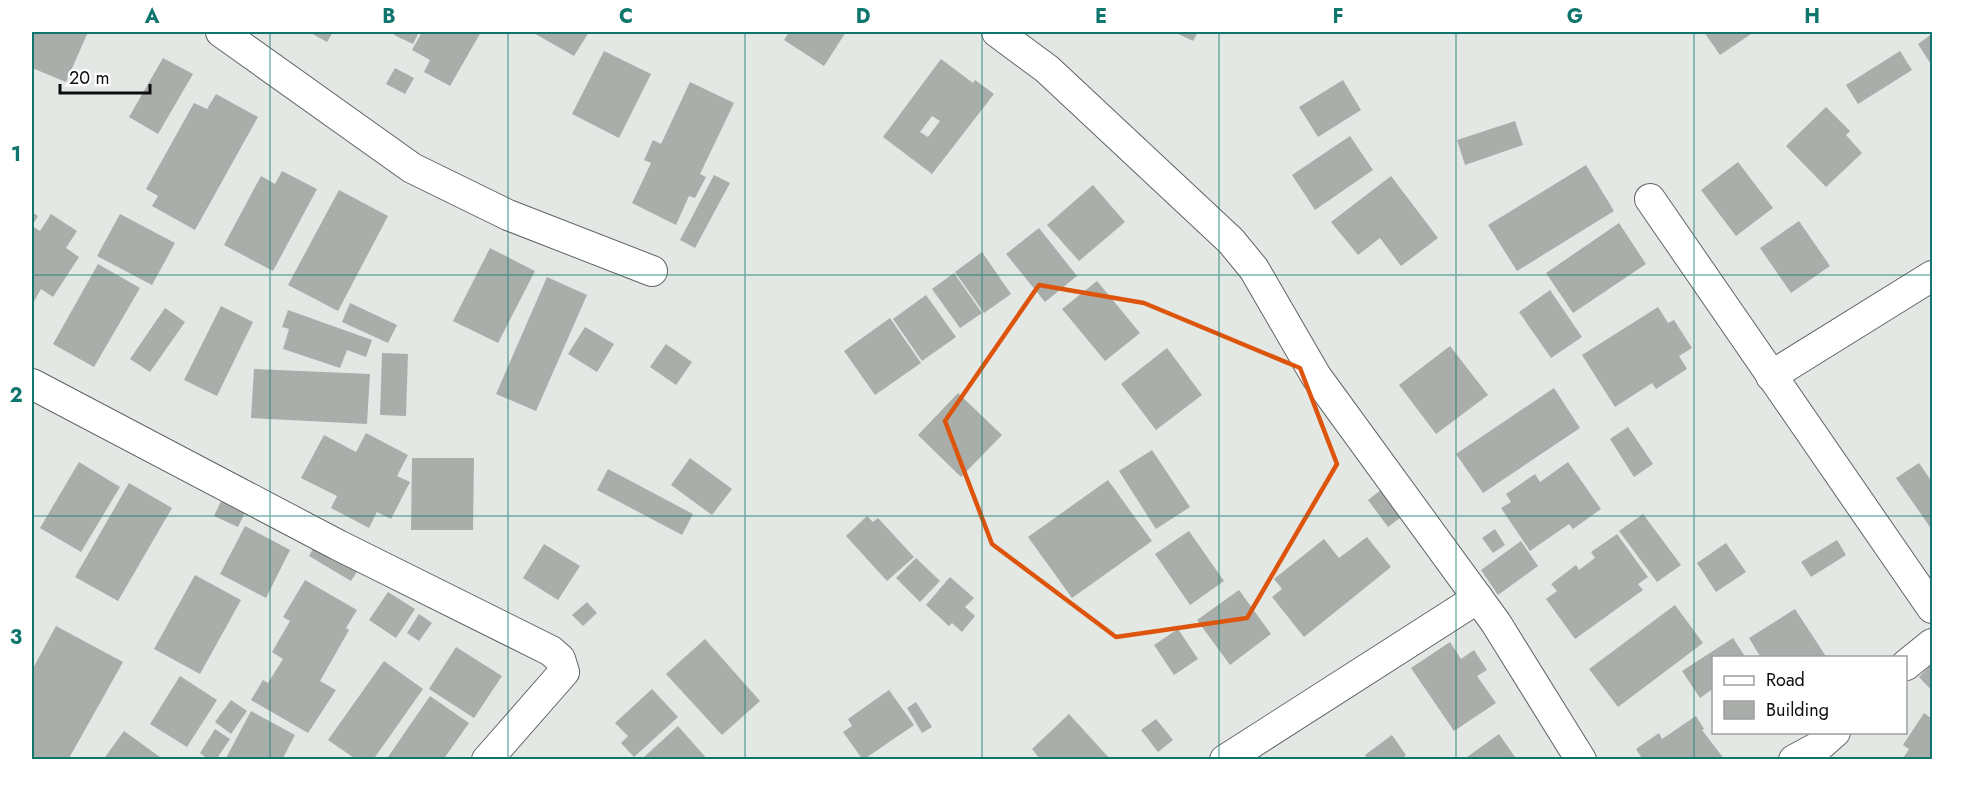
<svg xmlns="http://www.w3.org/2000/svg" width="1964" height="791" font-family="Jost,sans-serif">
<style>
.building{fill:#aaaeab;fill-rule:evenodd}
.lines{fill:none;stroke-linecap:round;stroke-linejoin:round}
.street-casing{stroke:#626562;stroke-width:32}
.street{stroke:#fff;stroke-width:30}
.marked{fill:none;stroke:#dd550c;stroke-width:4.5;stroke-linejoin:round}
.grid{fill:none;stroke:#0f766e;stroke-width:1.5;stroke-opacity:0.55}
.neatline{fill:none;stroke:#0f766e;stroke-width:2}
.grid-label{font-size:20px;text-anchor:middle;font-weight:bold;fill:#0f766e}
</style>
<rect width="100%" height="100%" fill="#e4e8e5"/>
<g class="building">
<polygon points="32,32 88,32 66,82 32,68"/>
<polygon points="309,32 333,32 327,42"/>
<polygon points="395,32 419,32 413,44 394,35"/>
<polygon points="422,32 481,32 450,86 424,72 430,60 412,50"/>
<polygon points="532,32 589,32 574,56"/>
<polygon points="789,32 846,32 824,66 784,40"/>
<polygon points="1174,32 1198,32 1193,41"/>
<polygon points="1704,32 1754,32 1720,55"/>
<polygon points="1932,34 1932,66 1918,44"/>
<polygon points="604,51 651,74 619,138 572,114"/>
<polygon points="1900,51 1912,70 1858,104 1846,85"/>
<polygon points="163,58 193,74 158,134 129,117"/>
<path d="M 941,59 L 973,83 L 975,80 L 994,94 L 932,174 L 883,137 ZM 932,116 L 940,121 L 928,137 L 920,132 Z"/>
<polygon points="395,68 414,78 405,94 386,84"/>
<polygon points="1343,80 1361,110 1318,137 1299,107"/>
<polygon points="690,82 734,103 700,174 706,177 695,198 689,196 676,225 632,203 651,163 644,160 653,140 661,144"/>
<polygon points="216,94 258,117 195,230 152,206 158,196 146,189 194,103 207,109"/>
<polygon points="1826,107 1850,131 1846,135 1862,153 1826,187 1786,146"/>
<polygon points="1515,121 1523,145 1465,165 1457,140"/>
<polygon points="1350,136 1373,170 1315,210 1292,175"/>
<polygon points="1738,162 1773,208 1736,236 1701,190"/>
<polygon points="1586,165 1614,211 1517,271 1488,225"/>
<polygon points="282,171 317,189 273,271 224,245 261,176 275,184"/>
<polygon points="714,175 730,183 695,248 680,240"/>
<polygon points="1391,176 1438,238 1401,266 1380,238 1358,255 1331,222"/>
<polygon points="1093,185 1125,222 1079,261 1047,225"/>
<polygon points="339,190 388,216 338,311 288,285"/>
<polygon points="32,212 38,216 32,226 40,231 51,214 77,231 66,248 79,257 53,297 41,289 32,305"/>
<polygon points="120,214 175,243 152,285 97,256"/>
<polygon points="1799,221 1830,266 1791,293 1760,248"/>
<polygon points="1619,223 1646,264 1573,313 1546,273"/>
<polygon points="1039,228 1077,276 1045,302 1006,254"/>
<polygon points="490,248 535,271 498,343 453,321"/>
<polygon points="982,252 1011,294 984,313 955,272"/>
<polygon points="98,264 140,288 94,367 53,344"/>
<polygon points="954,273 982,313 960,328 932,289"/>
<polygon points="547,277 587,295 536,411 496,394"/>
<polygon points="1097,281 1140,333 1105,361 1062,309"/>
<polygon points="1550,290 1582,337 1551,358 1519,312"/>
<polygon points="926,295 956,337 922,361 893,319"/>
<polygon points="350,303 397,325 388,343 342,322"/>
<polygon points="221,306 253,322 217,396 184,380"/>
<polygon points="1658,307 1668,323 1674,320 1692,348 1679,356 1687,369 1656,389 1652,383 1615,407 1582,355"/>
<polygon points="165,308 185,322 150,372 130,359"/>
<polygon points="288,310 372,340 366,357 347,350 340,368 283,349 289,329 282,327"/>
<polygon points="890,318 921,363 875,395 844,351"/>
<polygon points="585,327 614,344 597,372 568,354"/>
<polygon points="666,344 692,362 676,385 650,367"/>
<polygon points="1450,346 1488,395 1436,434 1399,385"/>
<polygon points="1167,348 1202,395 1156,430 1121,384"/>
<polygon points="382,353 408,354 406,416 380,415"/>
<polygon points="254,369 370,374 367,424 251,418"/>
<polygon points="1554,388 1580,428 1483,493 1456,454"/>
<polygon points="958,393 1002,435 961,477 918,435"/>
<polygon points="1628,427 1653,464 1634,477 1610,439"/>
<polygon points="366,433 408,455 397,476 410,482 391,519 377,512 369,528 331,508 337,496 301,478 324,435 356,452"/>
<polygon points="1152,450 1190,507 1156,529 1119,471"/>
<polygon points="412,458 474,458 473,530 411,530"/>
<polygon points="690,458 732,489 712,515 671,485"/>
<polygon points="79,462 120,487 81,552 40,528"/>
<polygon points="1568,462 1601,509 1573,529 1569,524 1530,551 1501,508 1511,502 1506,494 1535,474 1540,482"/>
<polygon points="1919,463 1932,482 1932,530 1896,478"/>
<polygon points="608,469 693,514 682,535 597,490"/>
<polygon points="1108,480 1152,541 1072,598 1028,537"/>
<polygon points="129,483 172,508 118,601 75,577"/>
<polygon points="1387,485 1408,512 1388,527 1368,500"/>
<polygon points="224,495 248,506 238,527 214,516"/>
<polygon points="1643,514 1681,565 1657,582 1619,531"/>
<polygon points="867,516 873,522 878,518 914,557 887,581 846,536"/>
<polygon points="245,526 290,550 266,598 220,574"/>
<polygon points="1495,529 1505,545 1493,553 1482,538"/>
<polygon points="1189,531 1224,581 1190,605 1155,554"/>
<polygon points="1617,534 1648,577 1638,584 1643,590 1575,639 1546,599 1557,591 1551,584 1576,565 1579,570 1595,558 1591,552"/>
<polygon points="1367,537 1391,567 1304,637 1272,597 1282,589 1274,579 1324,539 1339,558"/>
<polygon points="319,538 362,564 351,581 309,556"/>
<polygon points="1837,540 1846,555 1811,577 1801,562"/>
<polygon points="1521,541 1538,566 1498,595 1481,570"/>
<polygon points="1726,543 1746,572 1716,592 1697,563"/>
<polygon points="544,544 580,566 558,600 523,578"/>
<polygon points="916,558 940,581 920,602 896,578"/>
<polygon points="195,575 241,600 200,674 154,649"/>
<polygon points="950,577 974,598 965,607 975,616 962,632 952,623 949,626 926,605"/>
<polygon points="305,580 357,610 346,628 349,630 320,681 336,690 308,733 251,700 263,680 268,683 283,659 272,652 290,621 283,617"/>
<polygon points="1239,590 1271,634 1230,665 1197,620"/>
<polygon points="388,592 415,609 396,638 369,620"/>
<polygon points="587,602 597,613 583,626 572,615"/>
<polygon points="1675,605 1703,643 1618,707 1589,669"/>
<polygon points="1795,609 1827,658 1761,658 1749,638"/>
<polygon points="419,614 432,623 419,641 407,633"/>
<polygon points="56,626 123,662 68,760 39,760 32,755 32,670"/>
<polygon points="1178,629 1198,659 1174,675 1154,645"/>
<polygon points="1733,638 1746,658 1714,658 1714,688 1700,698 1682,671"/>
<polygon points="705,639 760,701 722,735 666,674"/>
<polygon points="1450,642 1461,659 1474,650 1487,670 1477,676 1496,703 1454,731 1411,668"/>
<polygon points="456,647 502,676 474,718 429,689"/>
<polygon points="384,661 423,689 373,760 357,760 328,740"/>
<polygon points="1932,664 1932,691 1919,677"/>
<polygon points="180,676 217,700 187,747 150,724"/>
<polygon points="652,689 678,717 634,757 621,743 628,736 615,723"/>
<polygon points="889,690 914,725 863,760 843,732 852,726 848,719"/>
<polygon points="430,696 469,723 443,760 392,760 388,757"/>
<polygon points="231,700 247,711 231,734 215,722"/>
<polygon points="916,702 932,727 922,733 907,708"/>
<polygon points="251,711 295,735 282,760 225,760"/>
<polygon points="1924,713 1932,719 1932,760 1902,760 1909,749 1903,745"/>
<polygon points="1069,714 1111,760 1041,760 1032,749"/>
<polygon points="1696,716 1704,729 1702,730 1725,760 1643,760 1636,749 1659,733 1662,739"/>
<polygon points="1156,719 1173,740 1158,752 1141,730"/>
<polygon points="678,726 708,760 646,760 644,757"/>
<polygon points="215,729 230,739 216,760 209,760 200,753"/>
<polygon points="124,731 164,760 103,760"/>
<polygon points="1499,734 1517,760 1463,760"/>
<polygon points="1392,735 1406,755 1401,760 1368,760 1365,755"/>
</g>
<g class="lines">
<g class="street-casing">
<g id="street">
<polyline points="221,32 412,168 508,215 652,271"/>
<polyline points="997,32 1047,69 1231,241 1254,269 1316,376 1496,623 1581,760"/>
<polyline points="1650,199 1932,608"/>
<polyline points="1771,376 1932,276"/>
<polyline points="32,384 338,545 551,651 560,659 564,672 487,760"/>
<polyline points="1906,665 1932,644"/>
<polyline points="1225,760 1478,598"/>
<polyline points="1794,760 1818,747 1835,732"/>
</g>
</g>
<use href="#street" class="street"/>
</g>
<path class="marked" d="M 1039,285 L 1144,303 L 1300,368 L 1337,464 L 1247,618 L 1116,637 L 992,544 L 945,421 Z"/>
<path class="grid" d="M 270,32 L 270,760M 508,32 L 508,760M 745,32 L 745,760M 982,32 L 982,760M 1219,32 L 1219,760M 1456,32 L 1456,760M 1694,32 L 1694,760M 32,275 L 1932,275M 32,516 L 1932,516"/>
<rect width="1964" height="791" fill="none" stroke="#ffffff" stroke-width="66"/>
<rect x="1712" y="656" width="195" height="78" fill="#ffffff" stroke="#9e9e9e" stroke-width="1.5"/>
<rect x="1724" y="676" width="30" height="9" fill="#ffffff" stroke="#9e9e9e" stroke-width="1.5"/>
<text x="1766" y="686" font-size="18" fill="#0c0d0c">Road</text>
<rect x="1724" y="701" width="30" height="18" fill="#aaaeab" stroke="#9e9e9e" stroke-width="1.5"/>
<text x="1766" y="716" font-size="18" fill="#0c0d0c">Building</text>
<path d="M60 84v9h90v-9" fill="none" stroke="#0c0d0c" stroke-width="3"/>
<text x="69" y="84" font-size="18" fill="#0c0d0c" stroke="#ffffff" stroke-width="4.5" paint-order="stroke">20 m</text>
<rect x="33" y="33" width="1898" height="725" class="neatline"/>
<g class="grid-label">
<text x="152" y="23">A</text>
<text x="389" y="23">B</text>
<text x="626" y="23">C</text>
<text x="863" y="23">D</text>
<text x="1101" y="23">E</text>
<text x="1338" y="23">F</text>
<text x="1575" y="23">G</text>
<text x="1812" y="23">H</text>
<text x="16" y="161">1</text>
<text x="16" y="402">2</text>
<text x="16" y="644">3</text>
</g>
</svg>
